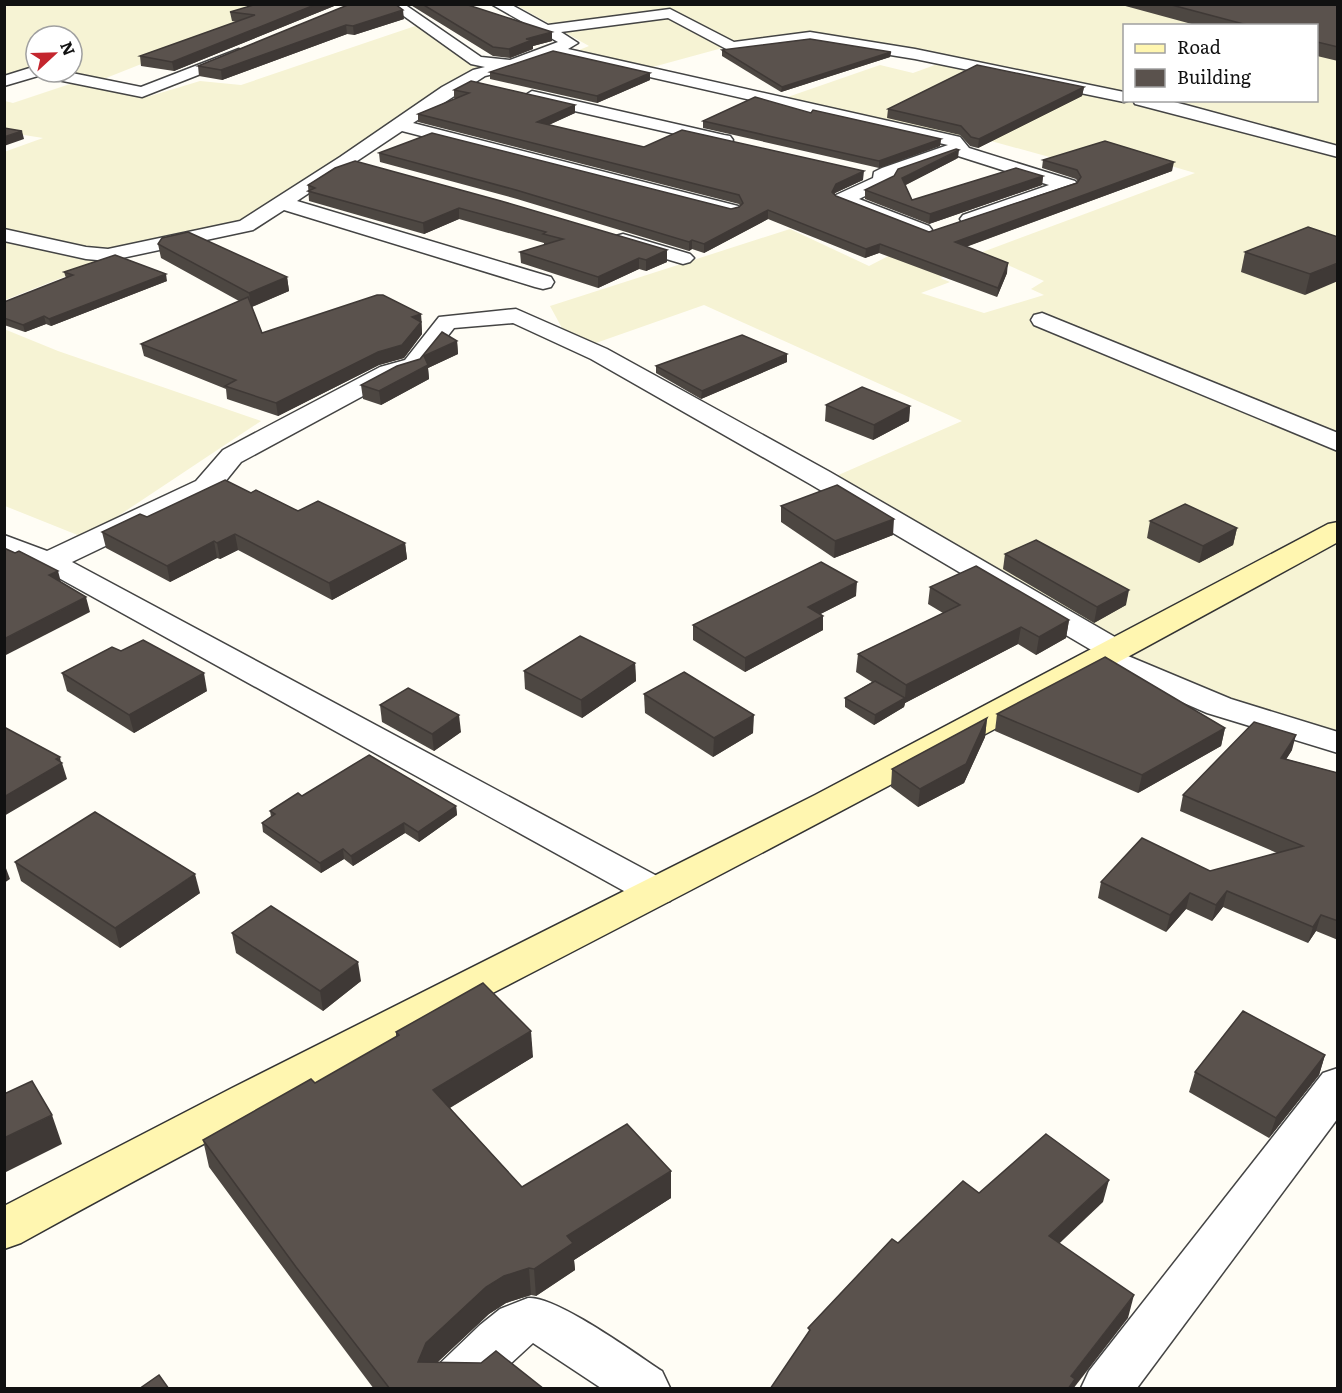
<svg xmlns="http://www.w3.org/2000/svg" width="1342" height="1393" font-family="Literata,serif">
<style>
.farmland{fill:#f6f3d4;fill-rule:evenodd}
.lines{fill:none;stroke-linecap:round;stroke-linejoin:round}
.street-casing{stroke:#444;stroke-width:3}
.secondary-casing{stroke:#333;stroke-width:3}
.street{fill:#fff;fill-rule:evenodd}
.secondary{fill:#fff6b0;fill-rule:evenodd}
.wall{fill:#4d4742}
.shaded-wall{fill:#3f3936}
.building{fill:#5a524d;stroke:#3f3936;stroke-width:1.5}
</style>
<rect width="100%" height="100%" fill="#fffdf5"/>
<g class="farmland">
<polygon points="10,5 290,5 101,80 66,72 72,72 72,36 36,36 36,66 5,79 5,7"/>
<path d="M 516,5 L 1337,5 L 1337,743 L 1148,678 L 827,480 L 962,421 L 704,305 L 593,344 L 562,328 L 550,306 L 790,229 L 869,266 L 900,250 L 951,273 L 940,278 L 950,282 L 921,293 L 984,313 L 1044,295 L 1031,289 L 1044,281 L 980,253 L 1195,173 L 1106,147 L 1053,158 L 991,141 L 980,143 L 779,100 L 880,65 L 913,73 L 943,62 L 918,56 L 726,47 L 649,68 L 574,52 L 589,46 ZM 1124,26 L 1316,26 L 1316,100 L 1124,100 Z"/>
<polygon points="430,21 493,66 257,227 115,257 5,300 4,152 43,138 5,132 5,101 13,103 73,83 147,97 200,81 241,85"/>
<polygon points="4,329 58,351 261,421 85,538 5,506"/>
</g>
<g class="lines">
<g class="street-casing">
<g id="street">
<polygon points="387,4 404,4 481,57 510,60 558,42 491,4 510,4 548,25 670,9 734,42 810,32 915,49 1124,92 1124,100 1130,100 1124,102 915,59 810,42 732,52 668,18 561,32 578,43 568,49 960,137 969,148 1075,181 1078,185 1075,189 970,225 963,223 960,219 963,215 1049,185 955,155 896,176 892,183 859,199 929,226 932,230 929,234 922,236 836,203 833,199 836,195 873,178 874,172 882,168 948,145 553,55 518,68 485,76 413,123 738,206 741,210 738,214 731,216 402,131 297,201 551,277 554,282 551,287 543,289 535,287 284,210 253,230 108,261 86,259 4,241 4,229 86,247 108,249 240,221 340,157 442,87 473,70 485,67 471,64"/>
<polygon points="239,49 247,54 244,57 142,97 38,76 4,86 4,76 36,66 36,72 67,72 141,87"/>
<polygon points="532,91 724,135 730,136 733,140 730,144 724,145 526,100 524,96"/>
<polygon points="1133,100 1166,100 1186,105 1338,146 1338,157 1135,104"/>
<polygon points="623,234 690,254 694,258 690,262 683,264 616,244 613,240 616,236"/>
<polygon points="516,309 607,349 830,472 1127,644 1132,651 1128,656 1231,699 1338,732 1338,753 1207,713 1094,664 1089,657 1093,651 810,484 591,359 513,323 454,328 421,370 398,377 241,462 216,493 72,562 670,883 675,892 670,901 656,905 642,901 48,572 4,555 4,535 47,551 196,481 223,450 380,367 405,360 439,317"/>
<polygon points="1042,313 1338,433 1338,451 1034,325 1031,320 1034,315"/>
<polygon points="1338,1068 1338,1118 1137,1388 1081,1388 1089,1371 1323,1073"/>
<path d="M 528,1298 C 555,1295 636,1354 662,1371 L 670,1388 L 601,1388 L 533,1343 L 484,1388 L 424,1388 L 432,1371 L 480,1325 L 500,1309 Z"/>
</g>
</g>
<g class="secondary-casing">
<path id="secondary" d="M 1338,522 L 1338,542 C 1143,649 947,756 750,859 C 507,987 261,1110 21,1243 L 4,1249 L 4,1206 L 232,1088 L 815,795 L 1328,524 Z"/>
</g>
<use href="#street" class="street"/>
<use href="#secondary" class="secondary"/>
</g>
<g class="wall">
<polygon points="339,4 174,71 141,66 140,56 237,22 232,21 230,12"/>
<polygon points="350,4 404,19 354,35 347,34 222,80 199,76 198,66"/>
<polygon points="409,4 465,4 552,41 533,46 533,49 510,58 493,56"/>
<polygon points="1118,4 1338,4 1338,61 1317,56 1317,26 1199,26"/>
<polygon points="722,50 891,52 890,57 781,92 722,56"/>
<polygon points="490,72 650,80 597,103 490,79"/>
<polygon points="1084,87 1082,96 978,148 970,146 960,135 887,118 888,109"/>
<polygon points="454,90 575,105 575,113 549,125 644,147 863,180 835,193 834,195 836,196 929,232 1078,182 1076,179 1042,168 1043,160 1172,171 966,247 1007,273 997,297 879,253 865,258 768,219 704,253 692,249 689,251 517,199 380,162 379,153 731,209 739,207 740,206 739,204 418,122 418,114 457,98 454,98"/>
<polygon points="811,113 941,139 940,146 879,168 703,128 703,121"/>
<polygon points="958,158 905,185 912,200 1043,176 1042,185 929,224 865,199 865,190"/>
<polygon points="335,168 667,250 667,262 646,271 639,269 598,288 521,263 520,252 544,245 544,243 459,219 424,234 309,201 308,185"/>
<polygon points="1338,237 1305,295 1241,272 1245,252"/>
<polygon points="158,244 287,277 289,291 252,307 262,333 421,314 422,334 404,358 379,365 278,416 227,399 226,389 144,356 141,344 239,301 161,258"/>
<polygon points="64,272 167,281 51,326 46,324 25,332 4,325 4,302 66,278"/>
<polygon points="457,341 458,354 428,368 429,379 381,405 363,399 361,385 420,359"/>
<polygon points="787,362 701,399 656,373 656,366"/>
<polygon points="826,405 910,406 909,421 873,440 825,421"/>
<polygon points="251,493 298,511 405,543 407,559 332,600 238,550 220,559 217,558 170,582 106,548 102,532 147,517"/>
<polygon points="781,506 893,535 834,558 781,522"/>
<polygon points="1150,521 1237,528 1233,545 1199,563 1147,538"/>
<polygon points="1005,554 1126,605 1094,623 1003,569"/>
<polygon points="930,587 1069,620 1066,638 1036,655 1018,644 905,703 904,707 874,725 845,707 845,698 872,682 856,672 858,654 943,613 928,604"/>
<polygon points="856,596 820,614 823,616 823,630 745,672 693,640 693,625"/>
<polygon points="121,651 207,691 134,733 67,691 62,673"/>
<polygon points="635,663 636,681 582,718 525,689 524,671"/>
<polygon points="644,694 753,733 713,757 645,713"/>
<polygon points="380,705 461,732 434,751 382,722"/>
<polygon points="997,714 1225,728 1221,746 1138,793 995,731"/>
<polygon points="987,718 985,737 964,783 918,807 891,787 892,769"/>
<polygon points="1292,750 1286,759 1338,773 1338,940 1316,931 1308,943 1223,907 1212,921 1186,909 1166,932 1098,898 1101,882 1210,871 1277,853 1180,811 1183,795"/>
<polygon points="302,796 456,806 457,815 419,842 405,833 353,866 344,859 321,873 263,832 262,823 271,817 270,811"/>
<polygon points="15,862 200,893 120,948 21,881"/>
<polygon points="232,933 361,981 323,1011 236,953"/>
<polygon points="396,1032 533,1057 450,1108 522,1187 671,1198 574,1260 575,1270 536,1296 531,1295 506,1303 489,1314 438,1362 544,1389 374,1389 302,1293 209,1167 203,1140 315,1083 396,1037"/>
<polygon points="1325,1055 1319,1075 1269,1138 1189,1092 1195,1072"/>
</g>
<g class="shaded-wall">
<polygon points="317,4 339,4 174,71 172,62"/>
<polygon points="403,10 404,19 354,35 353,26"/>
<polygon points="346,25 347,34 222,80 221,70"/>
<polygon points="552,32 552,41 533,46 533,49 510,58 509,49 526,39"/>
<polygon points="891,52 890,57 781,92 782,87"/>
<polygon points="650,73 650,80 597,103 597,96"/>
<polygon points="1084,87 1082,96 978,148 979,139"/>
<polygon points="575,105 575,113 537,130 537,122"/>
<polygon points="22,131 24,139 4,146 4,137"/>
<polygon points="941,139 940,146 879,168 879,161"/>
<polygon points="959,150 958,158 902,187 902,178"/>
<polygon points="1174,162 1172,171 954,251 955,242"/>
<polygon points="864,171 863,180 835,193 831,200 832,192 836,184"/>
<polygon points="1043,176 1042,185 929,224 930,214"/>
<polygon points="459,208 459,219 424,234 423,223"/>
<polygon points="768,210 768,219 704,253 704,244"/>
<polygon points="692,240 692,249 689,251 689,242"/>
<polygon points="880,244 879,253 865,258 866,249"/>
<polygon points="667,250 667,262 646,271 646,260"/>
<polygon points="639,258 639,269 598,288 598,277"/>
<polygon points="1008,263 1007,273 997,297 998,288"/>
<polygon points="1338,263 1338,281 1305,295 1310,274"/>
<polygon points="166,274 167,281 51,326 49,319"/>
<polygon points="287,277 289,291 251,307 249,293"/>
<polygon points="421,314 422,334 404,358 379,365 278,416 276,403 412,317"/>
<polygon points="44,316 46,324 25,332 23,325"/>
<polygon points="457,341 458,354 428,368 429,379 381,405 379,391 424,356"/>
<polygon points="787,354 787,362 701,399 702,391"/>
<polygon points="910,406 909,421 873,440 874,425"/>
<polygon points="894,519 893,535 834,558 835,541"/>
<polygon points="1237,528 1233,545 1199,563 1203,546"/>
<polygon points="235,534 238,550 220,559 217,543"/>
<polygon points="214,541 217,558 170,582 167,566"/>
<polygon points="405,543 407,559 332,600 329,583"/>
<polygon points="58,571 62,586 49,575"/>
<polygon points="857,582 856,596 807,621 808,607"/>
<polygon points="1129,590 1126,605 1094,623 1097,607"/>
<polygon points="86,597 90,612 4,656 4,639"/>
<polygon points="823,616 823,630 745,672 745,658"/>
<polygon points="1069,620 1066,638 1036,655 1039,637"/>
<polygon points="1021,627 1018,644 905,703 904,707 874,725 875,715 905,698 906,685"/>
<polygon points="635,663 636,681 582,718 581,700"/>
<polygon points="204,673 207,691 134,733 129,715"/>
<polygon points="459,715 461,732 434,751 432,734"/>
<polygon points="754,715 753,733 713,757 714,738"/>
<polygon points="987,718 985,737 964,783 918,807 920,789"/>
<polygon points="1225,728 1221,746 1138,793 1142,775"/>
<polygon points="1296,735 1292,750 1277,774 1281,758"/>
<polygon points="60,757 61,763 62,763 67,779 4,816 4,797"/>
<polygon points="456,806 457,815 419,842 418,832"/>
<polygon points="404,823 405,833 353,866 351,856"/>
<polygon points="343,849 344,859 321,873 320,863"/>
<polygon points="4,863 10,879 4,883"/>
<polygon points="195,874 200,893 120,948 115,928"/>
<polygon points="1227,891 1223,907 1212,921 1216,905"/>
<polygon points="1190,893 1186,909 1166,932 1170,915"/>
<polygon points="1321,915 1316,931 1308,943 1313,927"/>
<polygon points="358,962 361,981 323,1011 320,991"/>
<polygon points="531,1031 533,1057 436,1116 433,1090"/>
<polygon points="1325,1055 1319,1075 1269,1138 1276,1118"/>
<polygon points="52,1115 62,1144 4,1173 4,1138"/>
<polygon points="671,1171 671,1198 574,1260 575,1270 536,1296 534,1269 567,1236"/>
<polygon points="1109,1180 1103,1202 1044,1258 1049,1236"/>
<polygon points="529,1268 531,1295 506,1303 489,1314 430,1369 418,1362 426,1343 486,1287 504,1276"/>
<polygon points="1134,1295 1128,1318 1073,1389 1068,1389 1071,1376"/>
</g>
<g class="building">
<polygon points="257,4 317,4 172,62 140,56 255,15 230,12"/>
<polygon points="350,4 395,4 403,10 353,26 346,25 221,70 198,66"/>
<polygon points="422,4 465,4 552,32 526,39 532,40 509,49 493,47"/>
<polygon points="1168,4 1338,4 1338,47 1317,42 1317,26 1251,26"/>
<polygon points="810,39 891,52 782,87 722,50"/>
<polygon points="553,51 650,73 597,96 490,72"/>
<polygon points="977,65 1084,87 979,139 971,137 961,126 888,109"/>
<polygon points="471,81 575,105 537,122 644,147 682,130 864,171 836,184 832,192 836,196 929,232 1077,183 1081,177 1077,170 1043,160 1105,141 1174,162 955,242 1008,263 998,288 880,244 866,249 768,210 704,244 692,240 689,242 516,190 379,153 432,133 731,209 739,207 743,203 739,195 418,114 469,93 454,90"/>
<polygon points="755,97 811,113 813,110 941,139 879,161 703,121"/>
<polygon points="4,128 22,131 4,137"/>
<polygon points="956,149 959,150 902,178 912,200 1016,168 1043,176 930,214 865,190 894,176 898,169"/>
<polygon points="355,161 501,201 667,250 646,260 639,258 598,277 520,252 563,239 543,234 546,232 459,208 423,223 308,191 315,188 308,185 335,168"/>
<polygon points="1308,227 1338,237 1338,263 1310,274 1245,252"/>
<polygon points="188,232 287,277 249,293 158,244 162,238"/>
<polygon points="115,255 166,274 49,319 44,316 23,325 4,318 4,302 73,275 64,272"/>
<polygon points="377,295 383,295 421,314 412,317 421,322 402,345 378,352 276,403 225,386 236,380 141,344 248,297 262,333"/>
<polygon points="442,332 457,341 424,356 428,365 379,391 361,385 397,366 420,359"/>
<polygon points="742,335 787,354 702,391 656,366"/>
<polygon points="862,387 910,406 874,425 826,405"/>
<polygon points="225,480 251,493 256,490 298,511 318,501 405,543 329,583 235,534 217,543 214,541 167,566 102,532 140,514 147,517"/>
<polygon points="837,485 894,519 835,541 781,506"/>
<polygon points="1185,504 1237,528 1203,546 1150,521"/>
<polygon points="1036,540 1129,590 1097,607 1005,554"/>
<polygon points="4,548 15,553 19,551 58,571 49,575 86,597 4,639"/>
<polygon points="821,562 857,582 808,607 823,616 745,658 693,625"/>
<polygon points="976,566 1069,620 1039,637 1021,627 906,685 858,654 960,605 930,587"/>
<polygon points="580,636 635,663 581,700 524,671"/>
<polygon points="143,640 204,673 129,715 62,673 112,647 121,651"/>
<polygon points="1105,657 1225,728 1142,775 997,714"/>
<polygon points="684,672 754,715 714,738 644,694"/>
<polygon points="875,681 905,698 875,715 845,698"/>
<polygon points="408,688 459,715 432,734 380,705"/>
<polygon points="987,718 966,764 920,789 892,769"/>
<polygon points="1254,722 1296,735 1281,758 1338,773 1338,921 1321,915 1313,927 1227,891 1216,905 1190,893 1170,915 1101,882 1142,838 1210,871 1303,846 1183,795"/>
<polygon points="4,727 60,757 56,759 62,763 4,797"/>
<polygon points="369,755 456,806 418,832 404,823 351,856 343,849 320,863 262,823 275,814 270,811 298,793 302,796"/>
<polygon points="95,812 195,874 115,928 15,862"/>
<polygon points="271,906 358,962 320,991 232,933"/>
<polygon points="483,983 531,1031 433,1090 522,1187 627,1124 671,1171 567,1236 573,1243 534,1269 529,1268 504,1276 486,1287 426,1343 418,1362 481,1363 496,1351 544,1389 390,1389 296,1267 203,1140 311,1079 315,1083 399,1035 396,1032"/>
<polygon points="1243,1011 1325,1055 1276,1118 1195,1072"/>
<polygon points="32,1081 52,1115 4,1138 4,1094"/>
<polygon points="1046,1134 1109,1180 1049,1236 1134,1295 1071,1376 1075,1379 1068,1389 770,1389 810,1330 808,1328 892,1239 898,1243 963,1181 979,1193"/>
<polygon points="159,1375 169,1389 139,1389"/>
</g>
<rect width="1342" height="1393" fill="none" stroke="#111111" stroke-width="12"/>
<rect x="1123" y="24" width="195" height="78" fill="#ffffff" stroke="#a0a0a0" stroke-width="1.5"/>
<rect x="1135" y="44" width="30" height="9" fill="#fff6b0" stroke="#a0a0a0" stroke-width="1.5"/>
<text x="1177" y="54" font-size="18" fill="#111111">Road</text>
<rect x="1135" y="69" width="30" height="18" fill="#5a524d" stroke="#a0a0a0" stroke-width="1.5"/>
<text x="1177" y="84" font-size="18" fill="#111111">Building</text>
<g transform="translate(54 54) rotate(68)"><circle r="28" fill="#ffffff" stroke="#a0a0a0" stroke-width="1.5"/>
<path d="M0-4.5L10 22L0 15L-10 22Z" fill="#c4262e"/>
<text y="-9" font-size="16" font-weight="bold" text-anchor="middle" fill="#111111">N</text>
</g>
</svg>
